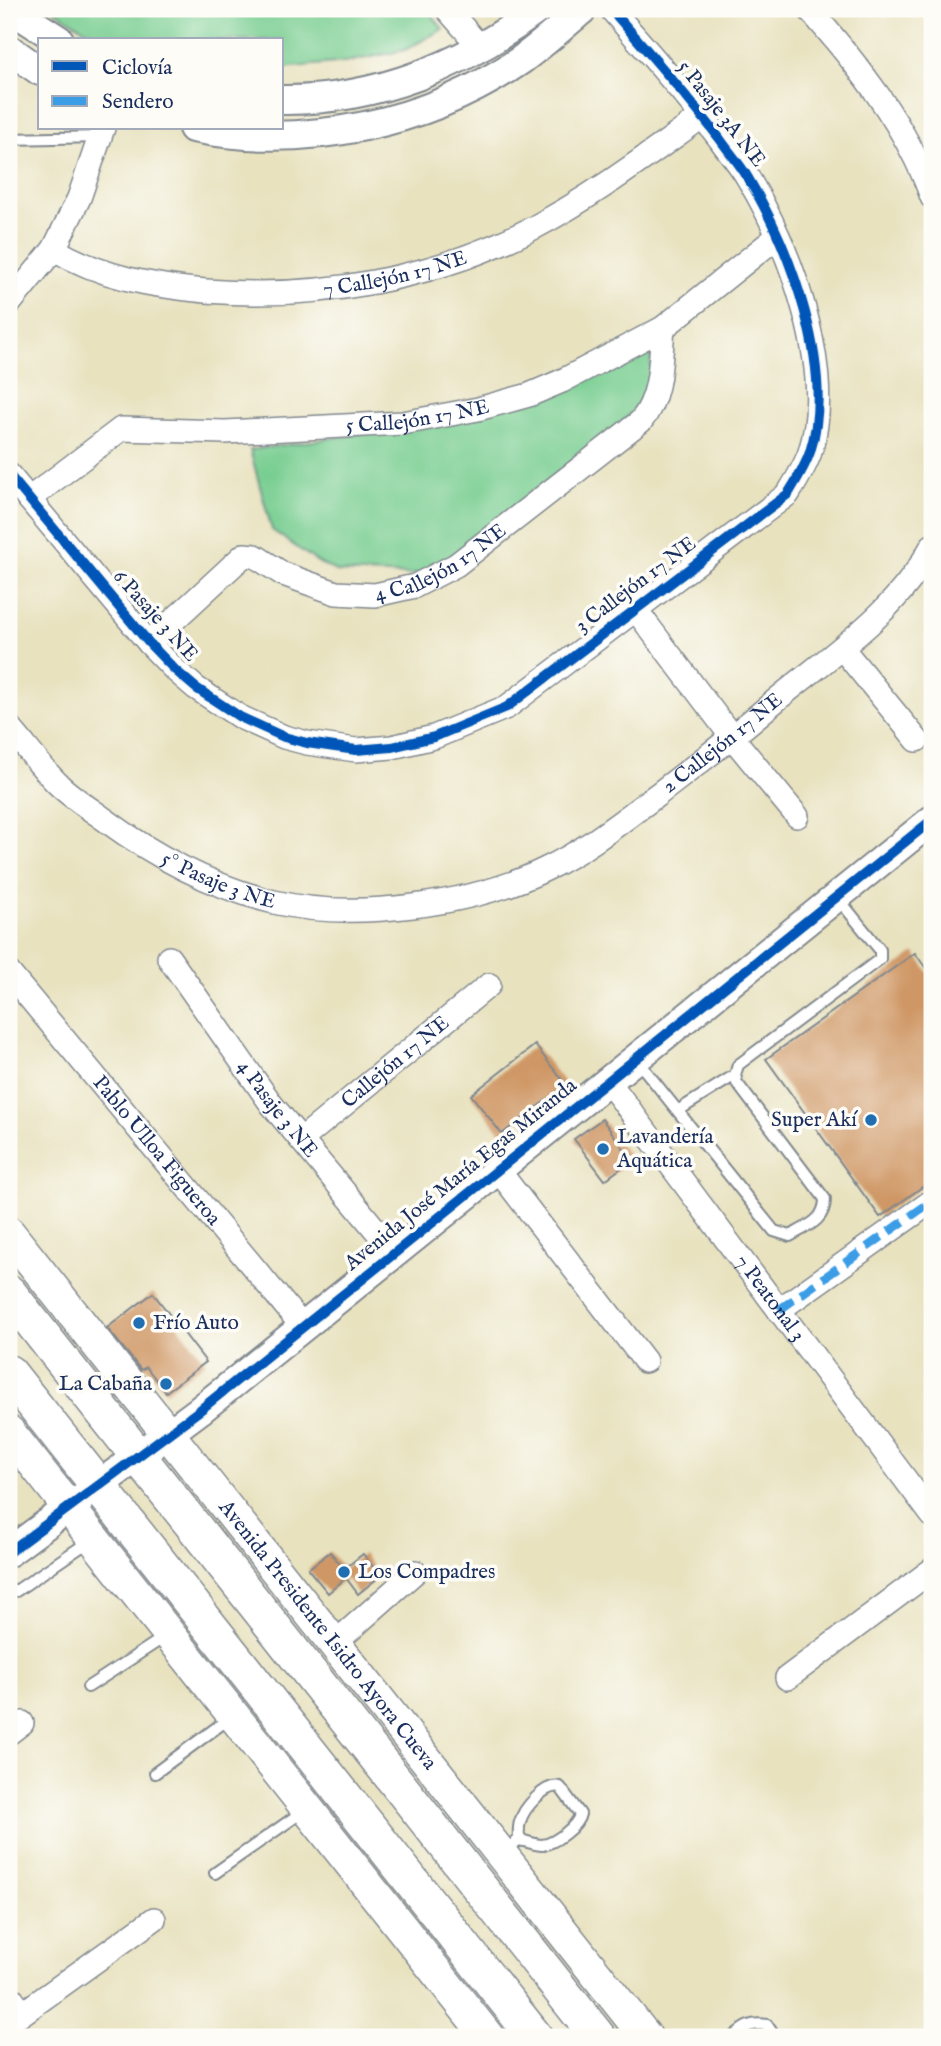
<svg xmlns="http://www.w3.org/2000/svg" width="941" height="2046" font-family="'IM FELL English',serif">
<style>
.green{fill:#77cd90;stroke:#497e77;stroke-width:2}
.building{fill:#cf9765}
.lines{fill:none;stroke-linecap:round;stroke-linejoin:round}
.service-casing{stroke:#82888e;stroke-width:14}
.minor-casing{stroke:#82888e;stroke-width:26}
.tertiary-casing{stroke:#82888e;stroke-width:32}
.secondary-casing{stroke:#82888e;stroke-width:35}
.primary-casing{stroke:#82888e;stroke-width:38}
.service{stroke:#fff;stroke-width:10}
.minor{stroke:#fff;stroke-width:23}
.tertiary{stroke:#fff;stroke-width:28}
.secondary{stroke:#fff;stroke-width:32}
.primary{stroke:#fff;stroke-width:35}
.quiet{stroke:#3b9de6;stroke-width:9;stroke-dasharray:18 9;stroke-linecap:butt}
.cycleway-casing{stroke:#fdfcf7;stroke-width:15}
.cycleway{stroke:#0057b8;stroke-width:10}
.poi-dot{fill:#1f6fb2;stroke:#fdfcf7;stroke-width:2.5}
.labels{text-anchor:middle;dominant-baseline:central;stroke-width:7;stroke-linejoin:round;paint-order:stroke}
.street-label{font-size:21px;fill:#1b2f5e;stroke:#fdfcf7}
.poi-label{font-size:21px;fill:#1b2f5e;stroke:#fdfcf7;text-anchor:start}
</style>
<rect width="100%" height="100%" fill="#fdfcf7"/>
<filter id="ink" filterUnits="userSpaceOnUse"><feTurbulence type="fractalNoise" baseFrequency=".0143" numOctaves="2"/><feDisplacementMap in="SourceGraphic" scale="14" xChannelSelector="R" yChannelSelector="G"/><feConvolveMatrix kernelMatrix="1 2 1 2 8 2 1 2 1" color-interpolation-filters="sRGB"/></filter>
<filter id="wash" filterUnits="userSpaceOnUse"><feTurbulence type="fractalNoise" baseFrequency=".00686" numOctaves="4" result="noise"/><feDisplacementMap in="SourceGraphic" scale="28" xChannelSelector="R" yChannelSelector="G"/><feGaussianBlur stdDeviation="1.57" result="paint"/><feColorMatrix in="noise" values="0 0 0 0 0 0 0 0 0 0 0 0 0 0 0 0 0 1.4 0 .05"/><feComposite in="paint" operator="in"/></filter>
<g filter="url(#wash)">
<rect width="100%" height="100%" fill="#e8e2bf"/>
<g class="green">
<polygon points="52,9 427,9 443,29 405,50 347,62 282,68 282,40 113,40 86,30"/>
<polygon points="650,337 652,385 627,418 437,568 412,575 338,572 319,563 272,530 250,450 422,425"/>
</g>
<g id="blocks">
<g class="building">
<polygon points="915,953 932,977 932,1180 880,1217 766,1059"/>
<polygon points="535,1045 566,1085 502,1134 471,1095"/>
<polygon points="602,1119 632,1160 605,1180 574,1139"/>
<polygon points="153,1293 206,1362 166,1392 146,1367 141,1370 107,1328"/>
<polygon points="330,1552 344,1569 363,1554 380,1576 358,1594 346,1578 328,1593 308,1569"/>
</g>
</g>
</g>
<g filter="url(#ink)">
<use href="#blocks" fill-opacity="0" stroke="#82888e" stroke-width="2"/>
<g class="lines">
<g class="service-casing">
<g id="service">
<polyline points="9,139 100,137"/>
<path d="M 636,1059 L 774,1231 L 790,1236 C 807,1226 825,1221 825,1199 L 737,1083 L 735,1075 L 738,1065 L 880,959 L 880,950 L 837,897"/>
<polyline points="679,1110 735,1075"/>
<polyline points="9,1588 16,1591 91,1540"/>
<polyline points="88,1687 166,1636"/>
<polyline points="155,1773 231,1717"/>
<path d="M 503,1851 L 519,1840 C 526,1841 535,1845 542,1845 C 554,1844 578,1826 580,1814 L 560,1787 C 545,1783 523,1809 520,1822 C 518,1828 519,1835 519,1840"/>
<polyline points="215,1873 305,1810"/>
<path d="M 733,2037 C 744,2027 751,2022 767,2025 L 775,2037"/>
</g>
</g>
<g class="minor-casing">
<g id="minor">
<polyline points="447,9 481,48"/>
<path d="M 809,9 C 858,65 907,126 932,197"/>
<path id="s1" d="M 54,249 C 100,277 152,286 206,291 C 318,300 434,279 535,227 C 594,196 648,155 703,116"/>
<polyline points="9,304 54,249 79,198 103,128"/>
<path d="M 9,475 L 149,643 L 175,670 L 196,688 L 240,717 L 284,737 L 307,743 L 356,750 L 392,747 L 434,737 L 507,707 L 788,494 C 796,481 805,467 810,452 C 836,370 790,248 748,178 C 740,164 729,152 720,139 C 686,94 648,52 611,9"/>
<path id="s2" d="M 29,499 L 121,429 L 225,432 L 403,423 L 478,409 L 529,395 L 562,381 L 663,328 L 778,236"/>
<polyline points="636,610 732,737 797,816"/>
<path id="s3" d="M 149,643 L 244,555 L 255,556 L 283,574 L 336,593 L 375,595 L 415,586 L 456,565 L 641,421 C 662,395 660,360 663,328"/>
<polyline points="842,648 917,740"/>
<path id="s4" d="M 9,727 C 26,746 41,768 60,786 C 73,798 90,809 104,819 C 154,856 213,887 274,902 C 353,921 473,905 546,869 C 586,850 622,821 657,795 C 692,768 728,741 762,712 C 822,660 894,618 932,546"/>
<path id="s5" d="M 169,958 L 272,1105 L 395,1253"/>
<path id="s6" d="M 9,973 L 303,1327"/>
<path id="s7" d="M 608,1081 L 932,1515"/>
<path id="s8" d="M 302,1139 L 489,985"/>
<polyline points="498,1170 645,1361"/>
<polyline points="779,1310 932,1201"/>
<polyline points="334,1644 415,1572"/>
<polyline points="787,1678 932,1570"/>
<polyline points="9,1733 22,1723"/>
<polyline points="9,1995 22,2013"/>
<polyline points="9,2023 154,1919"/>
</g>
</g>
<g class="tertiary-casing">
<g id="tertiary">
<polyline points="11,9 59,40"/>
<polyline points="9,49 40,71"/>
<path d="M 282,100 C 375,101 465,65 538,9"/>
<path d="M 193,128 C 304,150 428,124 521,60 C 543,44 563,26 583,9"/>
<polyline points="9,1552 200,1410 932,820"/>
</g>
</g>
<g class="secondary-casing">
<g id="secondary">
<path id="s9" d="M 9,1233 L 646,2037"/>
<polyline points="9,1432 488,2037"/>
</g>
</g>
<g class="primary-casing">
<g id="primary">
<polyline points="9,1293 598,2037"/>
<polyline points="9,1373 535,2037"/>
</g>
</g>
<use href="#service" class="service"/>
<use href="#minor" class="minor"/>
<use href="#tertiary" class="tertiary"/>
<use href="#secondary" class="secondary"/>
<use href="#primary" class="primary"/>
<polyline class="quiet" points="779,1310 932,1201"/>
<g class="cycleway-casing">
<g id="cycleway">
<path d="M 9,475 L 149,643 L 175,670 L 196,688 L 240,717 L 284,737 L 307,743 L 356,750 L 392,747 L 434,737 L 507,707 L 788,494 C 796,481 805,467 810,452 C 836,370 790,248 748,178 C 740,164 729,152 720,139 C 686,94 648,52 611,9"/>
<polyline points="9,1552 200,1410 932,820"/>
</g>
</g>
<use href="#cycleway" class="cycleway"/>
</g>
</g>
<g class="poi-dot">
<circle cx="871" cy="1120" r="7"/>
<circle cx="603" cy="1149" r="7"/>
<circle cx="139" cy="1323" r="7"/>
<circle cx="166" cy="1384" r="7"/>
<circle cx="344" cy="1572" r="7"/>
</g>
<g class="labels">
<g class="street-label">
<text transform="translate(721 114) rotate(52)">5 Pasaje 3A NE</text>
<text stroke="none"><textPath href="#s1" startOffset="350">7 Callejón 17 NE</textPath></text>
<text stroke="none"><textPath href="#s2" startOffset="413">5 Callejón 17 NE</textPath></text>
<text stroke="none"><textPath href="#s3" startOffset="343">4 Callejón 17 NE</textPath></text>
<text transform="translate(636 585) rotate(-37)">3 Callejón 17 NE</text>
<text transform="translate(155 616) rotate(48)">6 Pasaje 3 NE</text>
<text stroke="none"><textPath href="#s4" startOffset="819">2 Callejón 17 NE</textPath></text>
<text stroke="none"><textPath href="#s4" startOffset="264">5° Pasaje 3 NE</textPath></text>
<text stroke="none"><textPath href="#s8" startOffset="121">Callejón 17 NE</textPath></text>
<text stroke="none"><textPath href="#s5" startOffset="186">4 Pasaje 3 NE</textPath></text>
<text stroke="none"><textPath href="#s6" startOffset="231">Pablo Ulloa Figueroa</textPath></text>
<text transform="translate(461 1175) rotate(-39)">Avenida José María Egas Miranda</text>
<text stroke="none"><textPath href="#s7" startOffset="271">7 Peatonal 3</textPath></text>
<text stroke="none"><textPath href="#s9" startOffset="513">Avenida Presidente Isidro Ayora Cueva</textPath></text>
</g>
<g class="poi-label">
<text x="857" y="1120" text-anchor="end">Super Akí</text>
<text x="617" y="1137">Lavandería<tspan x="617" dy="24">Aquática</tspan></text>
<text x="153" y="1323">Frío Auto</text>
<text x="152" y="1384" text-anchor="end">La Cabaña</text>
<text x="358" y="1572">Los Compadres</text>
</g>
</g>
<rect width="941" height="2046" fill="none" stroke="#fdfcf7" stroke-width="35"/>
<rect x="38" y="38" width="245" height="91" fill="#fdfcf7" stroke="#a3aaba" stroke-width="2"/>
<rect x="52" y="61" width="35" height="10" fill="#0057b8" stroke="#a3aaba" stroke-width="2"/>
<text x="102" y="74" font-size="21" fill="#1b2f5e">Ciclovía</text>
<rect x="52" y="96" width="35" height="10" fill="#3b9de6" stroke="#a3aaba" stroke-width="2"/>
<text x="102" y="108" font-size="21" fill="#1b2f5e">Sendero</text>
</svg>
